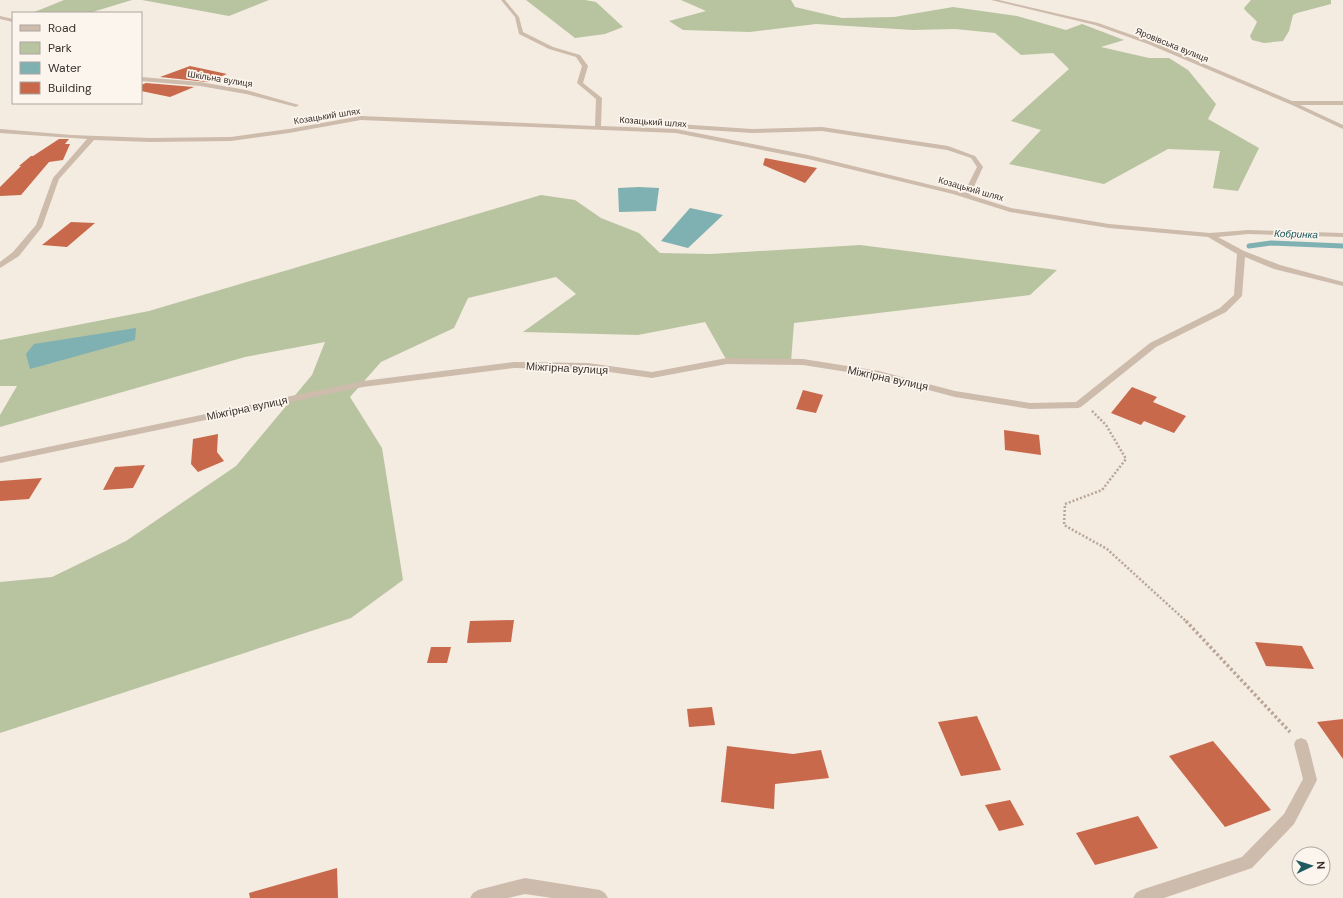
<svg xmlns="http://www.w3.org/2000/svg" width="1343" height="898" font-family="'DM Sans',sans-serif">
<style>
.green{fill:#b8c4a0}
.water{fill:#7fb0b2}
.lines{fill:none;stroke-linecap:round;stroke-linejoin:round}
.stream{stroke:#7fb0b2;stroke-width:5}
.building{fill:#c8694b}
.path-far1{stroke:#b9a596;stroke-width:2.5;stroke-dasharray:2 2;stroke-linecap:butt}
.path{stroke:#b9a596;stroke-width:3.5;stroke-dasharray:2.5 2.5;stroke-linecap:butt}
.minor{fill:#cdbbac;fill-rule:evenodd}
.labels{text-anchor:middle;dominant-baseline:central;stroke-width:3.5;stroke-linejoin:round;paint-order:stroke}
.far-street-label{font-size:9px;fill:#3b302b;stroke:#fbf5ee}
.far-water-label{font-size:10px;font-style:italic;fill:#1f5a5e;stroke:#fbf5ee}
.street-label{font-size:11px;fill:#3b302b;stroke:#fbf5ee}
</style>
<rect width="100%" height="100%" fill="#f4ebe1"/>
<g class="green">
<polygon points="64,0 132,0 89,13 32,13"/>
<polygon points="142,0 269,0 229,16"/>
<polygon points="526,0 585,0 596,2 623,27 605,34 575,38"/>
<polygon points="681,0 791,0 795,7 842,18 894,17 953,7 1017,16 1066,30 1082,24 1124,40 1101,47 1149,58 1169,58 1188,70 1216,104 1208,119 1259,148 1238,191 1213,188 1220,151 1168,149 1104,184 1009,164 1041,130 1011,121 1069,69 1053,53 1021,55 995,33 955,29 913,30 816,24 750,32 683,30 669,21 706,11"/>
<path d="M 1251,0 L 1331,0 L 1331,4 L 1297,13 L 1293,15 L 1289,31 L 1283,41 L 1264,43 L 1252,40 L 1250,36 L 1257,22 C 1254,17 1246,13 1244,8 Z"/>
<polygon points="541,195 575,200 601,218 639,233 660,253 711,254 860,245 1057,270 1030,295 794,323 791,362 727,361 705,322 638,335 523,332 576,294 556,277 468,298 454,328 381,362 350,397 382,448 403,580 351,618 0,733 0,582 52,577 126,541 236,466 312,375 325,342 245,357 0,427 0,415 17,386 0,386 0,340 149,311"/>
</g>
<g class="water">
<polygon points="639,187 659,188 656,211 619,212 618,188"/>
<polygon points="690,208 723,215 688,248 661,241"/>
<polygon points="136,328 135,340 30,369 26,354 34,344"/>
</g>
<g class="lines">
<polyline class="stream" points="1249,246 1271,243 1343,246"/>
</g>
<g class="building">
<polygon points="190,66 227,74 207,82 160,77"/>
<polygon points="146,83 194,87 170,97 141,91 141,85"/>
<polygon points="59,139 69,139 65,144 70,144 63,160 49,162 21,195 0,196 0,187 21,166 19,166 31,156 33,156"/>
<polygon points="765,158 817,168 805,183 763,165"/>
<polygon points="71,222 95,223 67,247 42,245"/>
<polygon points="1132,387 1157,397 1153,402 1186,416 1174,433 1144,421 1141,425 1111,413"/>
<polygon points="803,390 823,395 816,413 796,409"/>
<polygon points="1004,430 1039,435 1041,455 1005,450"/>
<polygon points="218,434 217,452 224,461 198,472 191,464 193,439"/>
<polygon points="145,465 133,488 103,490 115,467"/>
<polygon points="42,478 29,499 0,501 0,481"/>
<polygon points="514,620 511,642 467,643 470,621"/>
<polygon points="1255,642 1302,646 1314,669 1266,666"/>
<polygon points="431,647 451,647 447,663 427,663"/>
<polygon points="712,707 715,725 689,727 687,709"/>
<polygon points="977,716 1001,770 961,776 938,722"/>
<polygon points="1343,719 1343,759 1317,722"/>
<polygon points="1213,741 1271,810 1225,827 1169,756"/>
<polygon points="727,746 793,754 821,750 829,778 775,784 774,809 721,802"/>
<polygon points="1010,800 1024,825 999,831 985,805"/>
<polygon points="1138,816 1158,848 1095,865 1076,833"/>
<polygon points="337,868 338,898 250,898 249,893"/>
</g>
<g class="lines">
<polyline class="path-far1" points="1092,411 1106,425 1126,459 1102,490 1065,504 1064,525 1107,549 1187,622"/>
<polyline class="path" points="1186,621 1290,732"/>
<g class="minor">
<polygon points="501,0 505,0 519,17 523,32 553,47 580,55 588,66 583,83 602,98 601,126 676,129 808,155 964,193 977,167 971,158 947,150 822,131 752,133 677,128 674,126 677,124 752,129 822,127 948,146 975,156 983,167 970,195 1011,208 1109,224 1210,233 1248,230 1343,233 1343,237 1248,234 1218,237 1244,251 1280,265 1343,282 1343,286 1274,269 1245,257 1242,296 1226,312 1156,347 1081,407 1078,408 1030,409 955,397 879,377 803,365 727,364 652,378 588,369 514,368 363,387 0,463 0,457 363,381 514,362 588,363 652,372 727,358 803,359 879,371 955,391 1030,403 1076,402 1150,343 1220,308 1234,295 1237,254 1208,237 1109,228 1010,212 953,194 808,159 676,133 361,120 289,133 231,141 150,142 94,140 59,179 42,227 19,256 0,268 0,262 13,252 36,225 53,178 87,139 0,133 0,129 72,135 150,138 231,137 289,129 361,116 595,126 596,99 577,83 582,66 576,57 549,49 519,34 515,17"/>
<polygon points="991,0 999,0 1098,23 1152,42 1292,101 1343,101 1343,105 1300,105 1343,125 1343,129 1292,105 1148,44 1095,25"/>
<polygon points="0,16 13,19 13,22 0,19"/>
<polygon points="141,77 200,82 246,90 299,105 296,107 246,94 200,86 141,81"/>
<polygon points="1301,738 1306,740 1308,744 1317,780 1294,824 1252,868 1164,898 1133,898 1136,893 1141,890 1242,857 1284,814 1303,779 1294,744 1296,740"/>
<polygon points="525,878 600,890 605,893 608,898 552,898 525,894 508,898 470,898 473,893 478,890"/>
</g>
</g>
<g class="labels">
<g class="far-street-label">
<text transform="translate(1172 45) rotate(22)">Яровівська вулиця</text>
<text transform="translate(220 79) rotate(9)">Шкільна вулиця</text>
<text transform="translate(327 116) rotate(-9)">Козацький шлях</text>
<text transform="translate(653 122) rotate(4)">Козацький шлях</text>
<text transform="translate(971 189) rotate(16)">Козацький шлях</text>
</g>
<g class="far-water-label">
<text transform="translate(1296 234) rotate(2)">Кобринка</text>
</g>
<g class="street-label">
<text transform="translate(567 368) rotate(3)">Міжгірна вулиця</text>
<text transform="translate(888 378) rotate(12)">Міжгірна вулиця</text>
<text transform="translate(247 408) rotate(-12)">Міжгірна вулиця</text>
</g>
</g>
<rect x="12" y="12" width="130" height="92" fill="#fbf5ee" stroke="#aea6a0"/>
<rect x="20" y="25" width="20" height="6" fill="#cdbbac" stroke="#aea6a0"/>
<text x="48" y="32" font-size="12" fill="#3b302b">Road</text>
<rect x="20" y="42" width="20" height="12" fill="#b8c4a0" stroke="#aea6a0"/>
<text x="48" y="52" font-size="12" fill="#3b302b">Park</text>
<rect x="20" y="62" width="20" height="12" fill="#7fb0b2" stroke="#aea6a0"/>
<text x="48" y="72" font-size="12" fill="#3b302b">Water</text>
<rect x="20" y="82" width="20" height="12" fill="#c8694b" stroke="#aea6a0"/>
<text x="48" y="92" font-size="12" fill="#3b302b">Building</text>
<g transform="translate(1311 866) rotate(86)"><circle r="19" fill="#fbf5ee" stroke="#aea6a0"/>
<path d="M0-3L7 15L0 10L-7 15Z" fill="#1f5a5e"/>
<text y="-6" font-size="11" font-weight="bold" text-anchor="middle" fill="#3b302b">N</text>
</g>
</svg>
